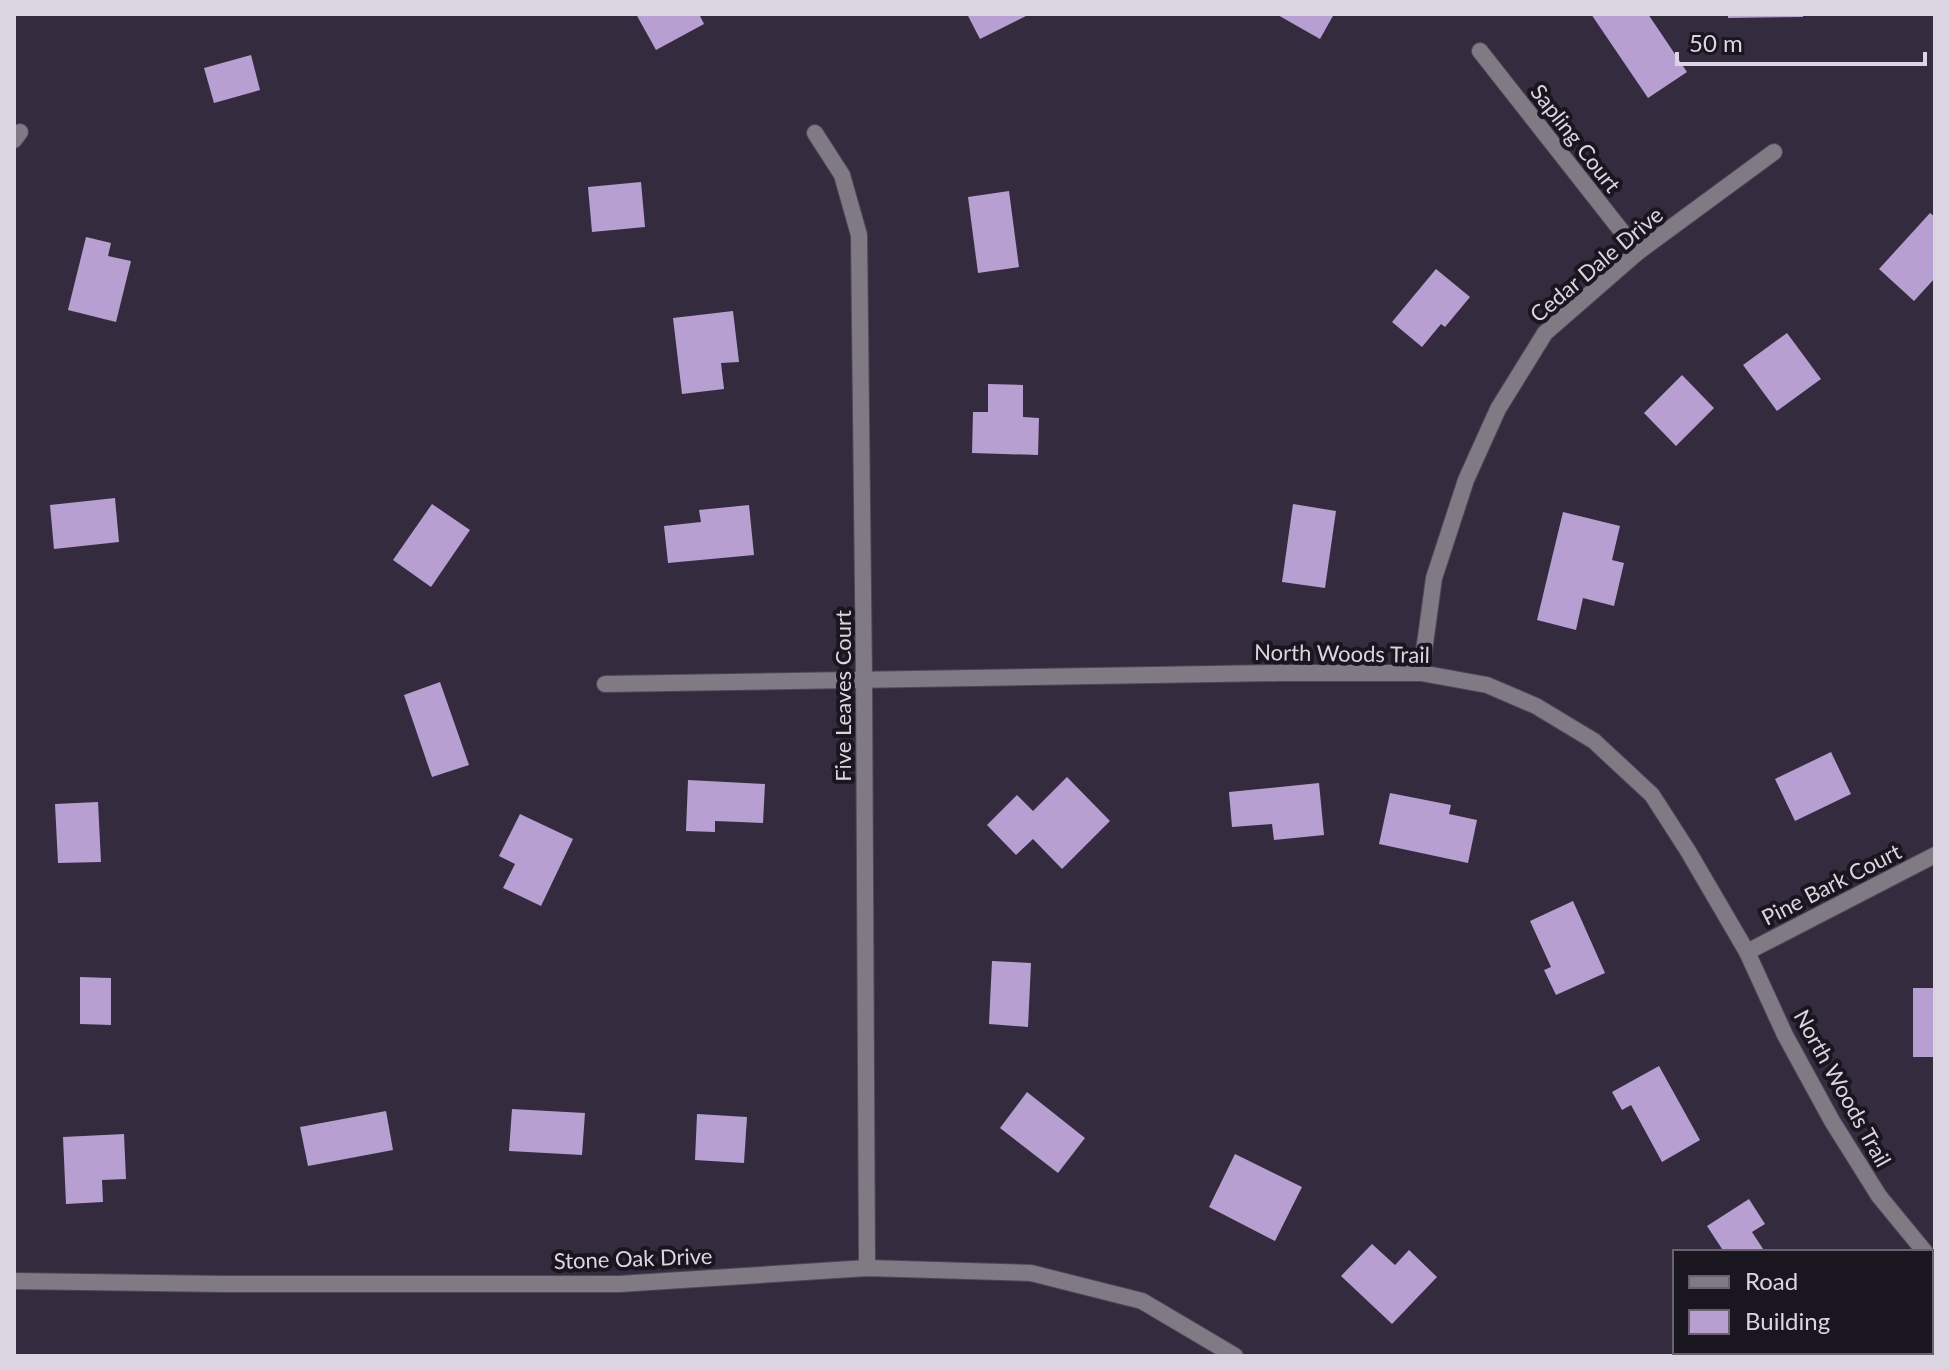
<svg xmlns="http://www.w3.org/2000/svg" width="1949" height="1370" font-family="Lato,sans-serif">
<style>
.building{fill:#b79fd2}
.lines{fill:none;stroke-linecap:round;stroke-linejoin:round}
.minor-casing{stroke:#4f4659;stroke-width:18}
.minor{stroke:#7f7a84;stroke-width:16}
.labels{text-anchor:middle;dominant-baseline:central;stroke-width:8;stroke-linejoin:round;paint-order:stroke}
.street-label{font-size:22px;fill:#dbd5e1;stroke:#1a161f}
</style>
<rect width="100%" height="100%" fill="#342b3f"/>
<g class="building">
<polygon points="636,14 699,14 704,24 656,50"/>
<polygon points="967,14 1030,14 980,39"/>
<polygon points="1276,14 1334,14 1320,39"/>
<polygon points="1591,14 1648,14 1687,72 1648,98"/>
<polygon points="1728,14 1803,14 1803,17 1728,18"/>
<polygon points="251,55 260,90 214,103 204,68"/>
<polygon points="641,182 645,227 592,232 588,187"/>
<polygon points="1009,191 1019,267 978,273 968,197"/>
<polygon points="1930,213 1935,217 1935,278 1914,301 1879,269"/>
<polygon points="86,237 111,243 108,256 131,261 116,322 68,310"/>
<polygon points="1436,269 1470,297 1445,327 1441,324 1422,347 1392,322"/>
<polygon points="733,311 739,362 721,363 724,389 682,394 673,318"/>
<polygon points="1787,333 1821,379 1777,411 1743,365"/>
<polygon points="1682,375 1714,408 1676,446 1644,413"/>
<polygon points="988,384 1023,385 1023,417 1039,418 1038,455 972,453 973,412 988,412"/>
<polygon points="115,498 119,542 54,549 50,505"/>
<polygon points="432,504 470,530 431,587 393,560"/>
<polygon points="1293,504 1336,511 1325,588 1282,582"/>
<polygon points="749,505 754,555 668,563 664,526 701,522 699,510"/>
<polygon points="1563,512 1620,526 1612,560 1624,563 1614,606 1583,598 1576,630 1537,620"/>
<polygon points="440,682 469,765 432,777 404,695"/>
<polygon points="1831,752 1851,794 1795,821 1775,779"/>
<polygon points="1067,777 1110,821 1062,869 1033,839 1016,855 987,825 1017,795 1033,811"/>
<polygon points="688,780 765,784 763,823 715,821 715,832 686,831"/>
<polygon points="1319,783 1324,835 1274,840 1272,824 1232,827 1229,792"/>
<polygon points="1390,793 1451,805 1449,814 1477,820 1468,863 1379,844"/>
<polygon points="98,802 101,862 58,863 55,804"/>
<polygon points="520,814 573,839 541,906 503,888 515,864 499,856"/>
<polygon points="1573,901 1605,973 1556,995 1544,970 1551,967 1530,921"/>
<polygon points="992,961 1031,963 1028,1027 989,1024"/>
<polygon points="80,977 111,978 111,1025 80,1024"/>
<rect x="1913" y="988" width="22" height="69"/>
<polygon points="1659,1066 1700,1140 1662,1162 1631,1105 1622,1110 1612,1092"/>
<polygon points="1027,1092 1085,1138 1058,1173 1000,1128"/>
<polygon points="512,1109 585,1113 582,1155 509,1151"/>
<polygon points="386,1111 393,1150 308,1166 300,1127"/>
<polygon points="697,1114 747,1117 744,1163 695,1160"/>
<polygon points="124,1134 126,1179 102,1180 103,1202 66,1204 63,1137"/>
<polygon points="1235,1154 1302,1187 1275,1241 1209,1207"/>
<polygon points="1749,1199 1765,1224 1752,1232 1765,1252 1724,1252 1707,1226"/>
<polygon points="1372,1244 1395,1265 1409,1250 1437,1277 1392,1324 1341,1276"/>
</g>
<g class="lines">
<g class="minor-casing">
<g id="minor">
<polyline points="1480,51 1638,252"/>
<polyline points="815,133 842,175 859,235 864,679 867,1268"/>
<polyline points="14,140 20,132"/>
<polyline points="1421,673 1434,578 1466,480 1498,409 1545,333 1638,252 1774,152"/>
<polyline points="605,684 1279,673 1421,673 1487,685 1536,706 1594,741 1652,795 1688,851 1747,952 1785,1035 1832,1121 1879,1196 1925,1252"/>
<polyline points="1747,952 1935,855"/>
<polyline points="14,1281 223,1284 619,1284 867,1268 1031,1273 1142,1301 1235,1356"/>
</g>
</g>
<use href="#minor" class="minor"/>
</g>
<g class="labels">
<g class="street-label">
<text transform="translate(1576 138) rotate(52)">Sapling Court</text>
<text transform="translate(1596 264) rotate(-40)">Cedar Dale Drive</text>
<text transform="translate(1342 653) rotate(1)">North Woods Trail</text>
<text transform="translate(842 696) rotate(-90)">Five Leaves Court</text>
<text transform="translate(1831 884) rotate(-27)">Pine Bark Court</text>
<text transform="translate(1843 1088) rotate(61)">North Woods Trail</text>
<text transform="translate(633 1258) rotate(-2)">Stone Oak Drive</text>
</g>
</g>
<rect width="1949" height="1370" fill="none" stroke="#dbd5e1" stroke-width="32"/>
<rect x="1673" y="1250" width="260" height="104" fill="#1a161f" stroke="#67626d" stroke-width="2"/>
<rect x="1689" y="1276" width="40" height="12" fill="#7f7a84" stroke="#67626d" stroke-width="2"/>
<text x="1745" y="1290" font-size="24" fill="#dbd5e1">Road</text>
<rect x="1689" y="1310" width="40" height="24" fill="#b79fd2" stroke="#67626d" stroke-width="2"/>
<text x="1745" y="1330" font-size="24" fill="#dbd5e1">Building</text>
<path d="M1677 52v12h248v-12" fill="none" stroke="#dbd5e1" stroke-width="4"/>
<text x="1689" y="52" font-size="24" fill="#dbd5e1" stroke="#1a161f" stroke-width="6" paint-order="stroke">50 m</text>
</svg>
